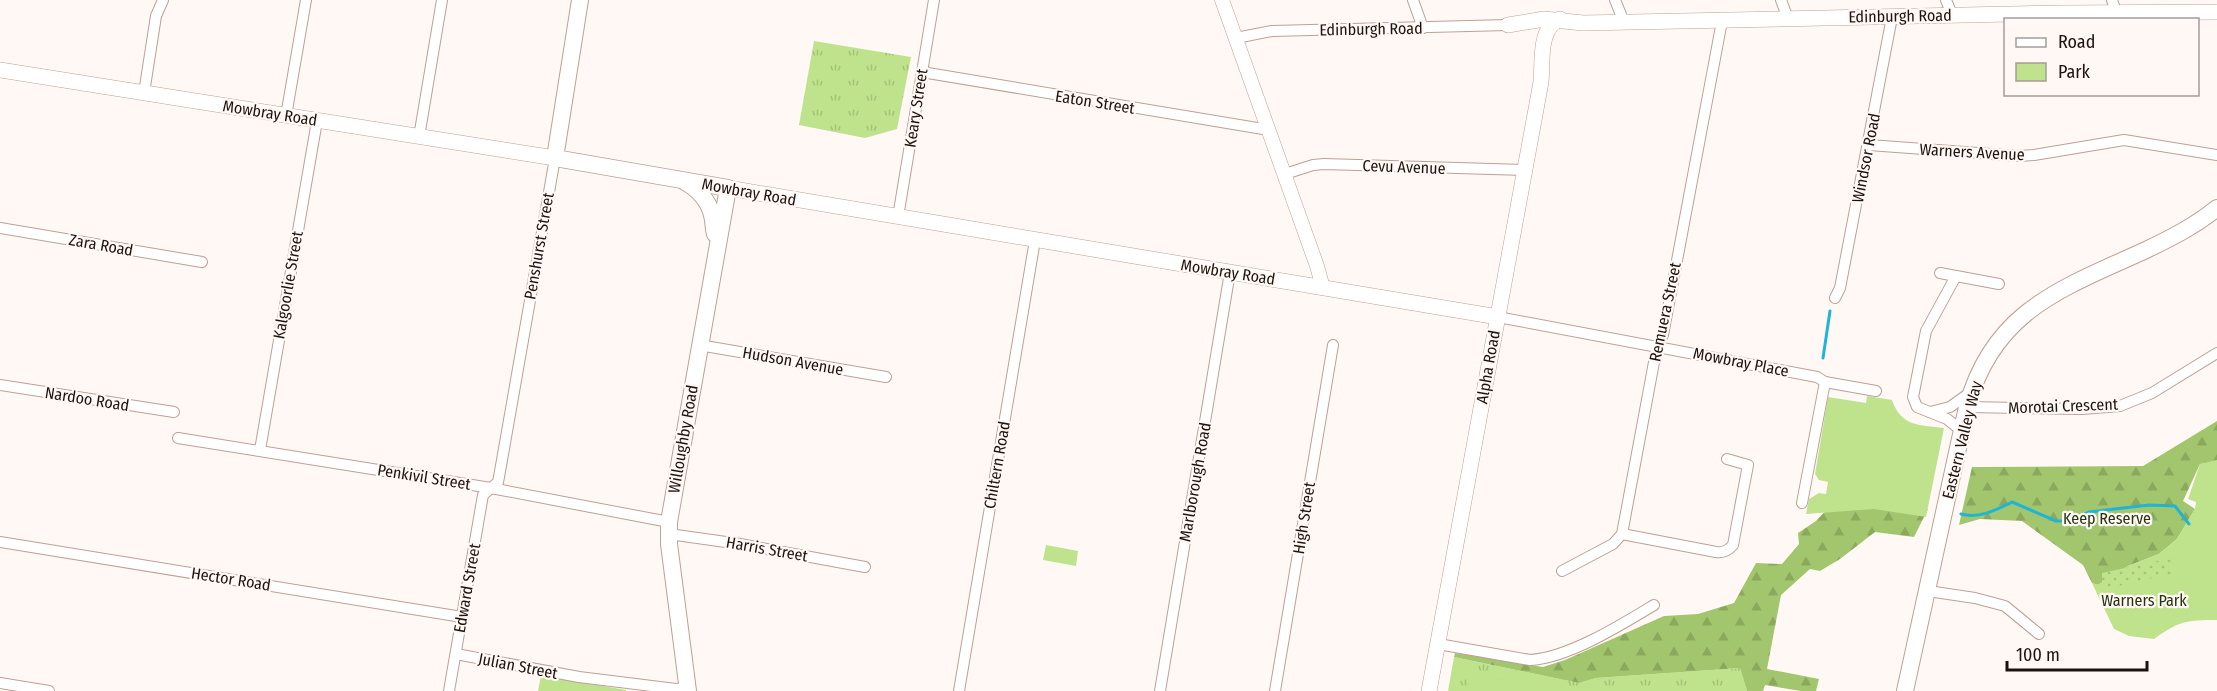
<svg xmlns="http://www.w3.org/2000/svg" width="2217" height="691" font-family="'Fira Sans Condensed',sans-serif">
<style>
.grass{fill:url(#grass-tufts)}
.forest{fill:url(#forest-firs)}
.park{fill:#bfe38c}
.garden{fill:url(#garden-dots)}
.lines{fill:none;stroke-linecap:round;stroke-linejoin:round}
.stream{stroke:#20b4d6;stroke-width:3}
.minor-casing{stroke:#bea094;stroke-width:12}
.tertiary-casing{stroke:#bea094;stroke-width:15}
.secondary-casing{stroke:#bea094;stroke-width:16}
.primary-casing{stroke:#bea094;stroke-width:18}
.minor{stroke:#fff;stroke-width:10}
.tertiary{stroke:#fff;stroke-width:14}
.secondary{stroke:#fff;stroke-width:15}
.primary{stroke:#fff;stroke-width:16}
.labels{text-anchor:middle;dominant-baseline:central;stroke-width:4.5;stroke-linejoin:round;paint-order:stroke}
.street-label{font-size:16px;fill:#1d130e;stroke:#fff8f5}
.park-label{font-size:16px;fill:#26340f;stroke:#fff8f5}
</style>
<defs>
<pattern id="grass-tufts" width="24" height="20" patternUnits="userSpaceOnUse" patternTransform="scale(1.5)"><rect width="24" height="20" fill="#bfe38c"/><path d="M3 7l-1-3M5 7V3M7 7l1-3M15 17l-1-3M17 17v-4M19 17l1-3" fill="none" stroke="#a4c278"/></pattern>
<pattern id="forest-firs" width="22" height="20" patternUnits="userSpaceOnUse" patternTransform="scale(1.5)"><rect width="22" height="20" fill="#a2c66d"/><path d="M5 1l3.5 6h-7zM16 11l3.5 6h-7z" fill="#8ba95d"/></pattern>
<pattern id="garden-dots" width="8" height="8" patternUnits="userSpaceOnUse" patternTransform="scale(1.5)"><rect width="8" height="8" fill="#bfe38c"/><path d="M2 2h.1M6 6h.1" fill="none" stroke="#a4c278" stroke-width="1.8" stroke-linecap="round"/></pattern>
</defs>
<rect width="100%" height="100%" fill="#fff8f5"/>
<g class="grass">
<polygon points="814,41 911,57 897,129 865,138 799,125"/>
<polygon points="1454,657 1579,683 1596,678 1740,668 1747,691 1448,691"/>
</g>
<g class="forest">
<polygon points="2217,421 2217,462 2200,464 2183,501 2195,509 2177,539 2159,554 2128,566 2098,585 2092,583 2083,565 2022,521 1980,519 1959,525 1972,467 2143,466"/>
<polygon points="1831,505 1928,509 1914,537 1875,532 1840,559 1820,571 1810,569 1781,595 1767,669 1819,679 1816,691 1801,691 1765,685 1763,691 1747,691 1740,668 1596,678 1579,683 1454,657 1455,653 1543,667 1565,660 1664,616 1698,614 1734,603 1756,563 1782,564 1799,544 1798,533 1816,521"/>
</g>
<g class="park">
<path d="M 1867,396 L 1892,400 C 1901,427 1920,425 1944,428 L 1926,517 L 1874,509 L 1806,514 L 1809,499 L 1819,493 L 1826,494 L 1828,482 L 1819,480 L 1815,474 L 1828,397 L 1866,403 Z"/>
<path d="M 2217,460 L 2217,620 C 2187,620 2179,621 2154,639 L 2129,636 L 2114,629 L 2092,583 L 2098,585 L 2128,566 L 2159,554 L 2177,539 L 2195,509 L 2196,502 L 2188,499 L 2200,464 Z"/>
<polygon points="1046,545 1078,551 1076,566 1043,560"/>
<polygon points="1470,674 1509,681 1519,678 1536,678 1551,684 1561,691 1467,691"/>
<polygon points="541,675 626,690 626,691 538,691"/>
</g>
<polygon class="garden" points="2172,558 2175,574 2127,583 2112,589 2102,585 2102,573"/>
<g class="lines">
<g class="stream">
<polyline points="1823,358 1830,311"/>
<path d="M 1961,514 C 1979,519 1996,510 2012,502 L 2056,521 L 2069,521 L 2089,512 L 2149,505 L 2175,506 L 2189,524"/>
</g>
<g class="minor-casing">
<g id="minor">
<polyline points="1413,0 1423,28"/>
<polyline points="1615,0 1624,22"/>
<polyline points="1781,0 1788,19"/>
<polyline points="1946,0 1952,15"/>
<polyline points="2112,0 2116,12"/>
<polyline points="1236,38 1272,31 1508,25"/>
<polyline points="922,72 1269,130"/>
<polyline points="144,93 156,16 163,0"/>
<polyline points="286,116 306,0"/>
<polyline points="419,137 442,0"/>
<polyline points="1869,145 2019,156 2034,155 2124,140 2217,155"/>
<polyline points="1285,174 1313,165 1324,164 1525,170"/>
<polyline points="898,217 934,0"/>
<polyline points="0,228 202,262"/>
<polyline points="1940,273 1999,284"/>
<polyline points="1956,276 1926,331 1913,397 1917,407 1947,419 1962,431"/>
<polyline points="1835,298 1840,288 1892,17"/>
<polyline points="1498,317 1817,377 1825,382 1876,391"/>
<polyline points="699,345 886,377"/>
<polyline points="0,385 174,412"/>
<polyline points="1967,407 2082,409 2120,406 2152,393 2217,353"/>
<polyline points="1930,412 1950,407 1971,392"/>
<polyline points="178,438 491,488 669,522"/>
<polyline points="260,450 317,121"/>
<polyline points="1802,503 1825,382"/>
<polyline points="669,534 740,544 865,567"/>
<path d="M 1622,534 L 1716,552 C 1723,553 1728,551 1733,545 L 1748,465 L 1727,459"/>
<polyline points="0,542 462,617"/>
<polyline points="1562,571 1613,544 1622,534 1657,346 1663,335 1722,21"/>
<polyline points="1928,591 1975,598 2005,606 2039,634"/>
<path d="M 1438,644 L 1530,660 C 1568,658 1621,625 1654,605"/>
<polyline points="456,654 579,677 676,689 687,688"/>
<polyline points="0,683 49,691"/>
<polyline points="449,691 483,495 498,482 499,477 555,158"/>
<polyline points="959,691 1035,240"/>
<polyline points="1160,691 1230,272"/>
<polyline points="1275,691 1333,345"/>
</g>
</g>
<g class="tertiary-casing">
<polyline id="tertiary" points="1222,0 1317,266 1323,288"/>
</g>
<g class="secondary-casing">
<g id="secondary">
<polyline points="1508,25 1544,19 1583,23 2061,13 2217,12"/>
<polyline points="0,70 555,158"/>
<polyline points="728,188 1498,317"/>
<path d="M 1429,691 L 1541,82 C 1543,62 1538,28 1560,19"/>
</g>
</g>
<g class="primary-casing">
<g id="primary">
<polyline points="580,0 555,158 728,188 669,522 669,544 688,691"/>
<path d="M 685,182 C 697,188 709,201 712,215 C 714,222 713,228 715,234"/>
<path d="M 1905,691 L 1967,407 C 1993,310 2063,288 2146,250 C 2171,238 2195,226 2217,208"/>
</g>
</g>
<use href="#minor" class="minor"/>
<use href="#tertiary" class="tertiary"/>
<use href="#secondary" class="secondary"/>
<use href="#primary" class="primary"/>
</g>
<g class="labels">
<g class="street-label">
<text transform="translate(1900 16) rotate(-1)">Edinburgh Road</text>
<text transform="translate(1371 29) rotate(-1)">Edinburgh Road</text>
<text transform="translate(1095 102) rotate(9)">Eaton Street</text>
<text transform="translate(916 108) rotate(-81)">Keary Street</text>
<text transform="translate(270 113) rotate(9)">Mowbray Road</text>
<text transform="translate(1972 152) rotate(3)">Warners Avenue</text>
<text transform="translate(1866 158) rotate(-79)">Windsor Road</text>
<text transform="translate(1404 167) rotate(2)">Cevu Avenue</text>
<text transform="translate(749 192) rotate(10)">Mowbray Road</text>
<text transform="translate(101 245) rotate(10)">Zara Road</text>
<text transform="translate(539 246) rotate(-80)">Penshurst Street</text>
<text transform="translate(1228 272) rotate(9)">Mowbray Road</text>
<text transform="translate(288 285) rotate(-80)">Kalgoorlie Street</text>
<text transform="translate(1665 312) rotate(-78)">Remuera Street</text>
<text transform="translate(793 361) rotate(10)">Hudson Avenue</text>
<text transform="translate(1741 362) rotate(11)">Mowbray Place</text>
<text transform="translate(1488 367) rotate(-80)">Alpha Road</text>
<text transform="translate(87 399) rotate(9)">Nardoo Road</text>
<text transform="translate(2063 406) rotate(-2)">Morotai Crescent</text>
<text transform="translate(683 439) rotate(-80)">Willoughby Road</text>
<text transform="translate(1962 440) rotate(-76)">Eastern Valley Way</text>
<text transform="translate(997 465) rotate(-80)">Chiltern Road</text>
<text transform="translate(424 477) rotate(9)">Penkivil Street</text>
<text transform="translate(1195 482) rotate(-80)">Marlborough Road</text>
<text transform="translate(1304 518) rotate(-81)">High Street</text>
<text transform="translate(767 549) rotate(10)">Harris Street</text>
<text transform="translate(231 579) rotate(9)">Hector Road</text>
<text transform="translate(467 588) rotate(-80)">Edward Street</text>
<text transform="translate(518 666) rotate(11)">Julian Street</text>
</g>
<g class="park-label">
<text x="2107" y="518">Keep Reserve</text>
<text x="2144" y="600">Warners Park</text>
</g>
</g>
<rect x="2004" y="18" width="195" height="78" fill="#fff8f5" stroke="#a59c99" stroke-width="1.5"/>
<rect x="2016" y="38" width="30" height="9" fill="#ffffff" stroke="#a59c99" stroke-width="1.5"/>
<text x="2058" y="48" font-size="18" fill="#1d130e">Road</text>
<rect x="2016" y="63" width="30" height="18" fill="#bfe38c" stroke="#a59c99" stroke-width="1.5"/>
<text x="2058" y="78" font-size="18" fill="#1d130e">Park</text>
<path d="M2007 661v9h140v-9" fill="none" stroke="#1d130e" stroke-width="3"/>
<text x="2016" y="661" font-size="18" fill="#1d130e" stroke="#fff8f5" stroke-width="4.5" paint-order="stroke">100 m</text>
</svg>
